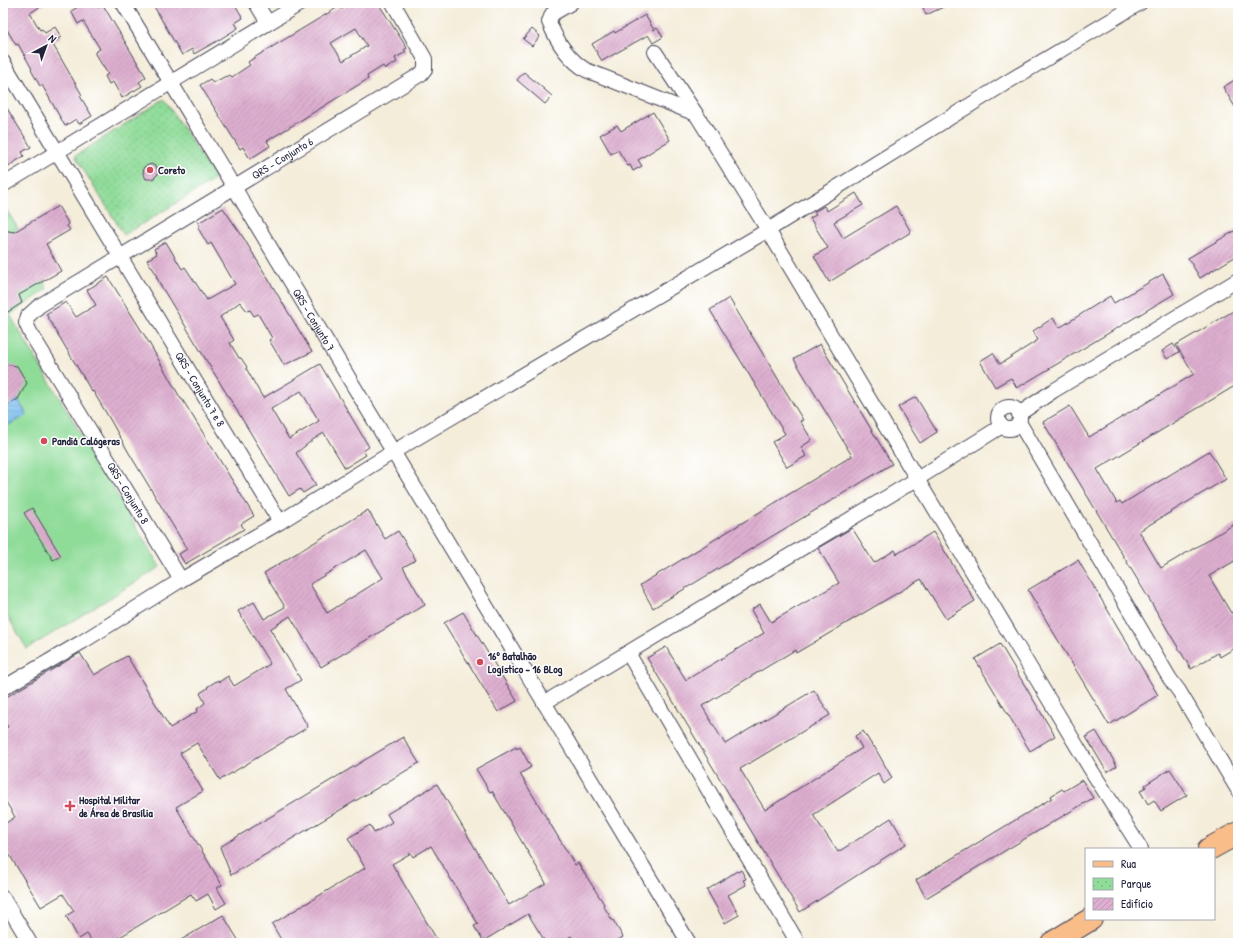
<svg xmlns="http://www.w3.org/2000/svg" width="1241" height="946" font-family="'Patrick Hand',sans-serif">
<style>
.park{fill:url(#park-dots);stroke:#587f6a}
.pitch{fill:#8fdc99;stroke:#587f6a}
.water{fill:url(#water-rules);stroke:#4e7096}
.building{fill:url(#building-hatch);fill-rule:evenodd}
.lines{fill:none;stroke-linecap:round;stroke-linejoin:round}
.street-casing{stroke:#424053;stroke-width:16}
.primary-casing{stroke:#424053;stroke-width:24}
.street{stroke:#fff;stroke-width:14}
.primary{stroke:#f8bd89;stroke-width:22}
.poi-dot{fill:#d1495b;stroke:#fff;stroke-width:1.5}
.labels{text-anchor:middle;dominant-baseline:central;stroke-width:3;stroke-linejoin:round;paint-order:stroke}
.street-label{font-size:11px;fill:#22223b;stroke:#fff}
.poi-label{font-size:11px;font-weight:bold;fill:#22223b;stroke:#fff;text-anchor:start}
</style>
<defs>
<pattern id="park-dots" width="8" height="8" patternUnits="userSpaceOnUse"><rect width="8" height="8" fill="#8fdc99"/><path d="M2 2h.1M6 6h.1" fill="none" stroke="#7bbc85" stroke-width="1.8" stroke-linecap="round"/></pattern>
<pattern id="water-rules" width="6" height="5" patternUnits="userSpaceOnUse"><rect width="6" height="5" fill="#7abdf0"/><path d="M0 2.5h6" fill="none" stroke="#69a2cf"/></pattern>
<pattern id="building-hatch" width="6" height="6" patternUnits="userSpaceOnUse"><rect width="6" height="6" fill="#ddaecf"/><path d="M-1 1l2-2M0 6l6-6M5 7l2-2" fill="none" stroke="#bd95b3"/></pattern>
</defs>
<rect width="100%" height="100%" fill="#fff"/>
<filter id="ink" filterUnits="userSpaceOnUse"><feTurbulence type="fractalNoise" baseFrequency=".025" numOctaves="2"/><feDisplacementMap in="SourceGraphic" scale="8" xChannelSelector="R" yChannelSelector="G"/><feConvolveMatrix kernelMatrix="1 2 1 2 8 2 1 2 1" color-interpolation-filters="sRGB"/></filter>
<filter id="wash" filterUnits="userSpaceOnUse"><feTurbulence type="fractalNoise" baseFrequency=".012" numOctaves="4" result="noise"/><feDisplacementMap in="SourceGraphic" scale="16" xChannelSelector="R" yChannelSelector="G"/><feGaussianBlur stdDeviation="0.9" result="paint"/><feColorMatrix in="noise" values="0 0 0 0 0 0 0 0 0 0 0 0 0 0 0 0 0 1.4 0 .05"/><feComposite in="paint" operator="in"/></filter>
<g filter="url(#wash)">
<rect width="100%" height="100%" fill="#f4edda"/>
<polygon class="park" points="164,99 216,179 124,235 75,156"/>
<polygon class="pitch" points="3,205 35,255 47,289 10,315 160,567 27,649 3,608"/>
<polygon class="water" points="18,399 27,415 5,427 3,426 3,407"/>
<g id="blocks">
<g class="building">
<polygon points="3,3 46,3 30,13 40,30 42,29 45,33 55,27 61,37 52,43 82,95 80,96 92,116 79,124 76,119 65,126 42,85 40,86 31,70 32,69 18,44 16,45 3,23"/>
<polygon points="76,3 87,3 90,7 95,3 98,8 103,5 146,77 139,82 142,86 122,98 113,82 109,84 105,76 108,74 95,54 95,52 100,49 83,21 78,24 71,11 78,7"/>
<polygon points="152,3 234,3 243,18 235,23 238,28 217,41 194,54 192,49 182,55"/>
<path d="M 352,3 L 378,3 L 407,48 L 404,50 L 406,52 L 395,58 L 397,62 L 385,69 L 383,66 L 367,76 L 368,79 L 267,141 L 270,146 L 250,159 L 243,147 L 240,149 L 200,85 L 210,79 L 213,83 L 226,76 L 227,77 L 230,75 L 232,77 L 250,65 L 248,62 L 257,56 L 340,6 L 342,9 ZM 356,28 L 367,46 L 343,61 L 331,43 Z"/>
<polygon points="921,3 952,3 926,15"/>
<polygon points="645,15 654,30 657,28 663,37 653,43 648,35 602,61 592,44 614,31 615,33"/>
<polygon points="532,29 540,36 532,46 523,39"/>
<polygon points="524,72 552,96 545,104 517,80"/>
<polygon points="1238,78 1238,112 1223,87"/>
<polygon points="3,102 31,147 22,152 24,156 7,167 3,160"/>
<polygon points="653,112 670,140 638,160 642,166 633,171 630,165 628,166 618,150 611,154 600,135 617,125 621,131"/>
<polygon points="151,164 157,167 158,174 153,179 146,179 143,173 144,167"/>
<polygon points="856,193 863,205 834,222 843,238 896,206 911,232 829,282 814,256 828,248 810,218 816,215 814,212 824,206 827,211"/>
<polygon points="58,206 68,223 67,226 70,230 46,244 61,271 19,295 22,303 3,315 3,230 14,232"/>
<path d="M 223,208 L 243,237 L 312,352 L 284,365 L 269,340 L 272,338 L 258,314 L 254,316 L 250,310 L 247,311 L 240,302 L 220,317 L 234,340 L 230,343 L 239,358 L 241,358 L 247,367 L 246,368 L 256,386 L 263,398 L 320,364 L 369,447 L 363,451 L 366,455 L 345,468 L 324,433 L 314,439 L 296,453 L 316,485 L 303,493 L 300,489 L 289,496 L 161,286 L 156,276 L 157,275 L 147,260 L 157,254 L 154,249 L 166,242 L 182,269 L 185,267 L 207,300 L 235,284 L 211,243 L 208,245 L 198,228 L 200,226 L 198,223 ZM 301,391 L 319,421 L 289,439 L 271,409 Z"/>
<polygon points="1238,229 1238,255 1200,278 1188,258"/>
<polygon points="1163,274 1174,294 1017,388 1011,378 995,387 980,361 993,353 1000,364 1038,340 1033,331 1053,318 1059,328 1110,296 1114,303"/>
<polygon points="108,277 148,341 181,399 182,399 205,436 254,516 241,524 244,529 185,564 179,554 187,549 129,453 108,416 93,391 92,392 46,314 66,302 76,317 96,305 87,290"/>
<polygon points="729,298 803,420 800,421 812,440 801,447 806,456 787,467 772,442 785,434 710,310"/>
<polygon points="1235,310 1238,316 1238,384 1097,469 1117,503 1120,501 1122,504 1209,451 1226,479 1139,531 1161,568 1238,522 1238,559 1209,576 1231,613 1238,608 1238,646 1220,657 1218,653 1191,669 1043,422 1070,406 1089,437 1194,374 1176,345"/>
<polygon points="820,344 892,464 653,608 640,585 852,456 794,359"/>
<polygon points="1173,344 1179,352 1167,359 1162,351"/>
<polygon points="3,364 17,366 27,383 18,399 3,408"/>
<polygon points="916,397 937,432 920,443 898,407"/>
<polygon points="32,508 61,556 53,560 24,513"/>
<path d="M 368,510 L 385,539 L 398,531 L 416,560 L 403,567 L 425,605 L 321,667 L 290,616 L 270,629 L 301,680 L 286,689 L 308,727 L 220,780 L 197,743 L 180,753 L 203,791 L 176,807 L 222,885 L 217,888 L 226,903 L 216,909 L 208,894 L 196,901 L 191,894 L 110,943 L 93,943 L 87,934 L 79,939 L 66,916 L 74,911 L 63,894 L 41,907 L 3,844 L 3,825 L 15,817 L 3,797 L 3,730 L 8,727 L 3,719 L 3,699 L 80,653 L 94,675 L 127,656 L 170,728 L 198,711 L 197,709 L 205,703 L 200,693 L 208,688 L 207,687 L 218,680 L 219,682 L 228,676 L 234,686 L 270,664 L 238,611 L 254,602 L 264,619 L 285,607 L 264,573 ZM 366,550 L 383,578 L 327,613 L 310,584 Z"/>
<polygon points="852,528 874,563 895,550 897,554 933,532 975,601 946,619 921,579 796,653 795,650 702,706 725,744 814,690 830,715 740,769 765,810 862,748 855,736 863,731 873,747 874,746 892,778 884,784 878,773 813,815 838,852 891,818 906,844 800,912 647,658 666,647 686,680 764,633 751,610 760,604 771,622 839,583 818,548"/>
<polygon points="1078,560 1158,695 1109,725 1028,590"/>
<polygon points="463,612 517,701 498,712 444,623"/>
<polygon points="1000,644 1055,736 1030,751 975,659"/>
<polygon points="1096,731 1117,766 1107,772 1086,737"/>
<polygon points="403,737 419,763 231,875 220,847"/>
<polygon points="516,747 517,749 520,747 531,767 520,774 575,865 578,863 604,904 603,905 612,920 613,920 623,937 613,943 575,943 571,936 560,943 546,943 528,914 483,941 474,926 478,924 431,846 413,857 411,853 392,864 439,943 283,943 272,924 365,868 348,838 370,825 374,833 392,822 387,814 437,784 509,905 546,883 492,791 490,792 476,769"/>
<polygon points="1170,769 1187,795 1161,811 1154,800 1148,804 1140,791 1146,787 1145,785"/>
<polygon points="1082,780 1093,798 926,898 916,880 1052,798 1051,796 1062,789 1064,791"/>
<polygon points="741,870 746,879 743,880 746,885 728,895 739,915 725,923 707,890 737,871 738,872"/>
<polygon points="223,915 240,943 176,943"/>
</g>
</g>
</g>
<g filter="url(#ink)">
<use href="#blocks" fill-opacity="0" stroke="#424053" stroke-width="1"/>
<g class="lines">
<g class="street-casing">
<g id="street">
<path id="s1" d="M 123,3 L 689,943"/>
<polyline points="256,3 268,23"/>
<path d="M 571,3 L 552,14 L 549,22 C 557,42 568,59 586,70 L 696,114"/>
<polyline points="655,52 696,114 768,230 1093,773 1141,849"/>
<path id="s2" d="M 3,62 L 280,522"/>
<polyline points="3,185 301,3"/>
<circle cx="1009" cy="418" r="11"/>
<polyline points="1019,414 1053,391 1238,280"/>
<polyline points="1019,422 1170,679 1179,691 1238,790"/>
<path id="s3" d="M 181,580 L 30,332 L 26,323 L 28,316 L 39,306 L 421,74 L 425,69 L 425,59 L 393,3"/>
<polyline points="628,653 798,943"/>
<polyline points="3,688 82,642 181,580 280,522 393,452 768,230 1009,81 1140,3"/>
<polyline points="544,703 917,479 1002,426"/>
<polyline points="3,898 30,943"/>
</g>
</g>
<g class="primary-casing">
<g id="primary">
<polyline points="1209,849 1238,833"/>
<polyline points="1052,943 1091,919"/>
</g>
</g>
<use href="#street" class="street"/>
<use href="#primary" class="primary"/>
</g>
</g>
<g class="poi-dot">
<circle cx="150" cy="170" r="4"/>
<circle cx="44" cy="441" r="4"/>
<circle cx="480" cy="662" r="4"/>
<path d="M68 800h4v4h4v4h-4v4h-4v-4h-4v-4h4z"/>
</g>
<g class="labels">
<g class="street-label">
<text stroke="none"><textPath href="#s3" startOffset="607">QRS - Conjunto 6</textPath></text>
<text stroke="none"><textPath href="#s1" startOffset="370">QRS - Conjunto 7</textPath></text>
<text stroke="none"><textPath href="#s2" startOffset="382">QRS - Conjunto 7 e 8</textPath></text>
<text transform="translate(128 493) rotate(59)">QRS - Conjunto 8</text>
</g>
<g class="poi-label">
<text x="158" y="170">Coreto</text>
<text x="52" y="441">Pandiá Calógeras</text>
<text x="488" y="656">16º Batalhão<tspan x="488" dy="13">Logístico - 16 BLog</tspan></text>
<text x="79" y="800">Hospital Militar<tspan x="79" dy="13">de Área de Brasília</tspan></text>
</g>
</g>
<rect width="1241" height="946" fill="none" stroke="#fff" stroke-width="16"/>
<rect x="1085" y="848" width="130" height="72" fill="#ffffff" stroke="#a7a7b1"/>
<rect x="1093" y="861" width="20" height="6" fill="#f8bd89" stroke="#a7a7b1"/>
<text x="1121" y="868" font-size="12" fill="#22223b">Rua</text>
<rect x="1093" y="878" width="20" height="12" fill="url(#park-dots)" stroke="#a7a7b1"/>
<text x="1121" y="888" font-size="12" fill="#22223b">Parque</text>
<rect x="1093" y="898" width="20" height="12" fill="url(#building-hatch)" stroke="#a7a7b1"/>
<text x="1121" y="908" font-size="12" fill="#22223b">Edifício</text>
<g transform="translate(46 46) rotate(41)" stroke="#ffffff" stroke-width="3" paint-order="stroke">
<path d="M0-3L7 15L0 10L-7 15Z" fill="#22223b"/>
<text y="-6" font-size="11" font-weight="bold" text-anchor="middle" fill="#22223b">N</text>
</g>
</svg>
